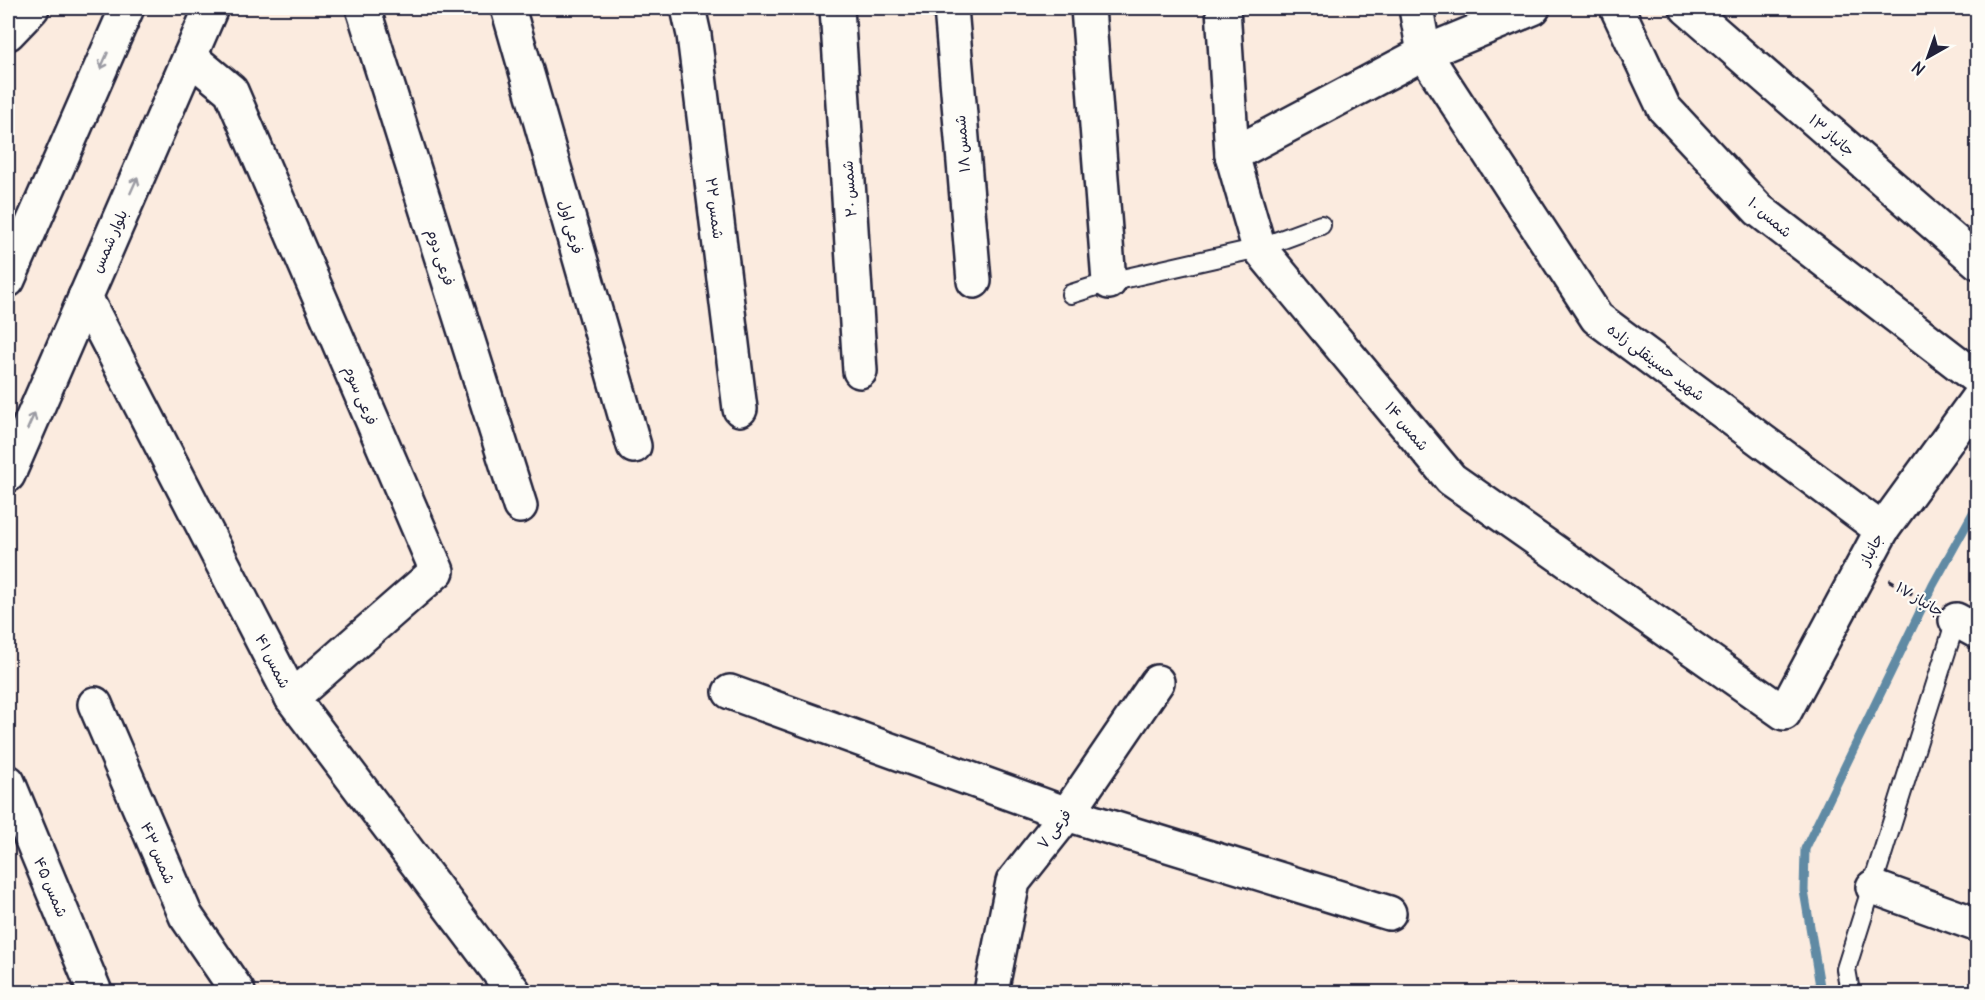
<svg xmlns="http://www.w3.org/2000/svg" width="1985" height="1000" font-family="Delius,'Playpen Sans Arabic',sans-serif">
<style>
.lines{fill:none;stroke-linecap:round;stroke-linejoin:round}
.stream{stroke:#608aa4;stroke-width:9}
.lane-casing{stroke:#22223b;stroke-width:22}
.street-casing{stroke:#22223b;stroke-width:38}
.secondary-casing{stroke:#22223b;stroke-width:38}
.path{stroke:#22223b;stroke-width:4;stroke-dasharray:6 4.5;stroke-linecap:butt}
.lane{stroke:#fdfcf7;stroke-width:18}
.street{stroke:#fdfcf7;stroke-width:33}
.secondary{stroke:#fdfcf7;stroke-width:33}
.oneway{stroke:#9a9aa2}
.labels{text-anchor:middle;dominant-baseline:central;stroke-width:4.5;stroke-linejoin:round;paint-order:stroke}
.street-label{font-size:15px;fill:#22223b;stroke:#fdfcf7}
</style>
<rect width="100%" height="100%" fill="#fbebdf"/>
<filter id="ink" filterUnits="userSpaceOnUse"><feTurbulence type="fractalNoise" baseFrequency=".0167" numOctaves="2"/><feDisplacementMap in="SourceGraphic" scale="12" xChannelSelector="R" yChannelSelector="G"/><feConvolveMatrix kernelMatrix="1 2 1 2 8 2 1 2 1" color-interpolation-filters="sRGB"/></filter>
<g filter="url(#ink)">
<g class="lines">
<polyline class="stream" points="1821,992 1804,891 1805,849 1933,585 1978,504"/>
<g class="lane-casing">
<g id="lane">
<polyline points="1071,294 1109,282 1259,248 1321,225"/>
<polyline points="1850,992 1846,969 1956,620"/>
</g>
</g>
<g class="street-casing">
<g id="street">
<polyline points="363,8 520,506"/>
<polyline points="508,8 634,446"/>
<polyline points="688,8 694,35 740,409"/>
<polyline points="837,8 860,371"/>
<polyline points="951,8 974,281"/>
<polyline points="1088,8 1109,282"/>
<polyline points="1223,8 1232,155 1259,248 1451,479 1784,713 1882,530 1978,398"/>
<polyline points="1416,8 1424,53 1597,318 1882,530"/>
<polyline points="1617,8 1664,108 1759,210 1978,379"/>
<polyline points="1687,8 1978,262"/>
<polyline points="8,33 32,8"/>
<polyline points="190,57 231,91 437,571 292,698"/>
<polyline points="1232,155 1424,53 1533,8"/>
<polyline points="85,297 292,698 514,992"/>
<polyline points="1956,620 1978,632"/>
<polyline points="730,692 1067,814 1389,913"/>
<polyline points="95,704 186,916 238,992"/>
<polyline points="8,782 95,992"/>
<polyline points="1873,887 1978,925"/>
<polyline points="991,992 1013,882 1067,814 1157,682"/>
</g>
</g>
<g class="secondary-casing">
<g id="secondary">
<polyline points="8,280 127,8"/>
<polyline points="8,475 211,8"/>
</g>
</g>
<polyline class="path" points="1889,580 1929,604"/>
<use href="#lane" class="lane"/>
<use href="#street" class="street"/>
<use href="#secondary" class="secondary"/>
</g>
<defs><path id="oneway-shaft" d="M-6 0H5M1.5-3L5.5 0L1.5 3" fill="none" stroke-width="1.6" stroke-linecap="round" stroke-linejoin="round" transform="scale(1.5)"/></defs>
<g class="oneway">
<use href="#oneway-shaft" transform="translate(104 61) rotate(114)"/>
<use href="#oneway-shaft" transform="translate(134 185) rotate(-66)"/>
<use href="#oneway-shaft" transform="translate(31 421) rotate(-66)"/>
</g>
</g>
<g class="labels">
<g class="street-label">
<text transform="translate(1832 135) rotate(41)">جانباز ۱۳</text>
<text transform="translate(962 144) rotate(-95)">شمس ۱۸</text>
<text transform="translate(849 189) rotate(-94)">شمس ۲۰</text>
<text transform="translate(715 208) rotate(83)">شمس ۲۲</text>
<text transform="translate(1770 217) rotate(41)">شمس ۱۰</text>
<text transform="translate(571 227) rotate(74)">فرعی اول</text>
<text transform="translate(109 241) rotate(-66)">بلوار شمس</text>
<text transform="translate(441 257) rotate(72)">فرعی دوم</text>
<text transform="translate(1656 362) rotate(37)">شهید حسینقلی زاده</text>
<text transform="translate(361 395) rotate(67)">فرعی سوم</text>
<text transform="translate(1407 426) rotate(50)">شمس ۱۴</text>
<text transform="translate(1871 549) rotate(-62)">جانباز</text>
<text transform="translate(1920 599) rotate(31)">جانباز ۱۷</text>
<text transform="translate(273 661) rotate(63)">شمس ۴۱</text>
<text transform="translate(1054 829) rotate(-53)">فرعی ۷</text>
<text transform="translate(158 853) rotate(67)">شمس ۴۳</text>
<text transform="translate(51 887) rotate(67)">شمس ۴۵</text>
</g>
</g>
<rect width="1985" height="1000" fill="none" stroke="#fdfcf7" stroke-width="30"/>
<rect x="15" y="15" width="1955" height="970" fill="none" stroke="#22223b" stroke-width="2" filter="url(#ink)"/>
<g transform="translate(1928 57) rotate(220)" stroke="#fdfcf7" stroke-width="4.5" paint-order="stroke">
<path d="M0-4.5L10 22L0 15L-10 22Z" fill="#22223b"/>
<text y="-9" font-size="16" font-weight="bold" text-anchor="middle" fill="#22223b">N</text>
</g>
</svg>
